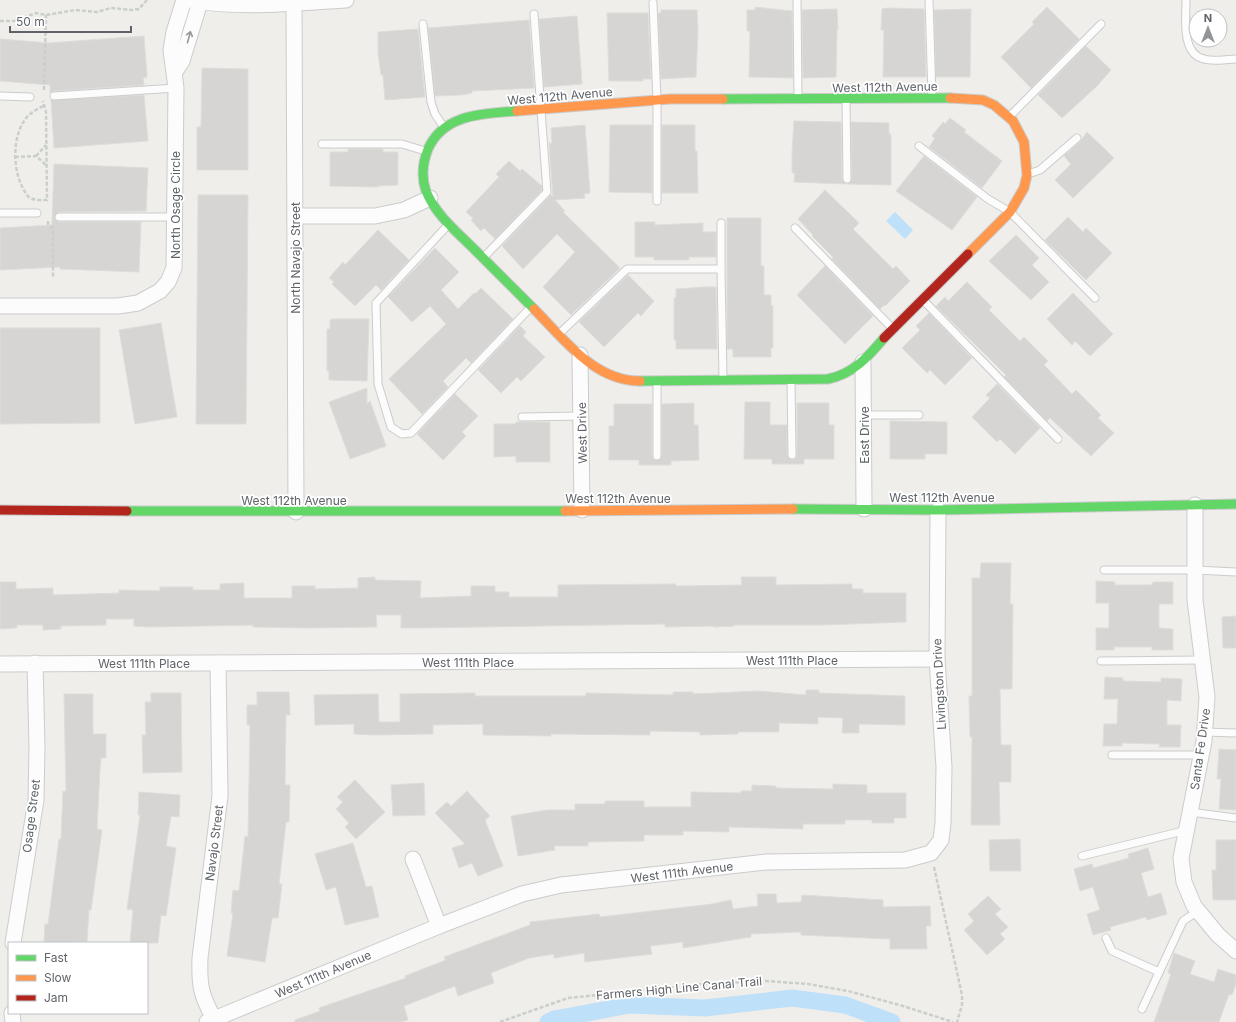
<svg xmlns="http://www.w3.org/2000/svg" width="1236" height="1022" font-family="Inter,sans-serif">
<style>
.water{fill:#bfe0f9}
.lines{fill:none;stroke-linecap:round;stroke-linejoin:round}
.canal{stroke:#bfe0f9;stroke-width:17}
.building{fill:#d6d5d3;stroke:#deddd9}
.lane-casing{stroke:#cbcccc;stroke-width:9}
.street-casing{stroke:#cbcccc;stroke-width:17}
.fast-casing{stroke:#cacacb;stroke-width:11}
.slow-casing{stroke:#cacacb;stroke-width:11}
.jam-casing{stroke:#cacacb;stroke-width:11}
.path{stroke:#cacfcc;stroke-width:2.5;stroke-dasharray:4 2;stroke-linecap:butt}
.lane{stroke:#fdfcfc;stroke-width:7}
.street{stroke:#fdfcfc;stroke-width:15}
.fast{stroke:#63d668;stroke-width:9}
.slow{stroke:#ff974d;stroke-width:9}
.jam{stroke:#b3261e;stroke-width:9}
.oneway{stroke:#96999c}
.labels{text-anchor:middle;dominant-baseline:central;stroke-width:3.5;stroke-linejoin:round;paint-order:stroke}
.street-label{font-size:12px;fill:#5f6368;stroke:#fff}
</style>
<rect width="100%" height="100%" fill="#efeeea"/>
<polygon class="water" points="895,212 913,230 905,239 886,221"/>
<g class="lines">
<polyline class="canal" points="548,1022 554,1019 630,1005 705,1008 792,998 845,1005 892,1022"/>
</g>
<g class="building">
<polygon points="755,7 792,11 793,78 749,77 750,31 747,31 747,10 755,10"/>
<polygon points="1047,7 1079,39 1031,88 1001,57 1034,24 1032,22"/>
<polygon points="888,8 924,9 926,77 883,77 884,30 881,30 882,9"/>
<polygon points="837,9 838,29 837,29 836,77 803,78 802,10"/>
<polygon points="971,9 970,77 936,77 934,10"/>
<polygon points="661,10 697,10 698,30 696,77 661,79 658,13 661,13"/>
<polygon points="607,13 648,13 651,79 643,79 643,81 609,81"/>
<polygon points="577,16 582,84 544,87 539,19"/>
<polygon points="529,20 534,88 472,91 472,93 461,95 435,96 428,28"/>
<polygon points="418,29 425,97 385,100 383,75 381,75 378,53 378,32"/>
<polygon points="144,36 147,77 143,78 144,85 54,91 50,93 50,85 0,81 0,39 49,43"/>
<polygon points="1086,46 1111,70 1097,86 1062,118 1038,95"/>
<polygon points="202,68 248,69 248,170 197,170 197,127 201,127"/>
<polygon points="144,95 148,141 54,148 51,100"/>
<polygon points="950,118 966,130 964,132 1002,161 982,188 929,147 935,138 932,136 943,122 945,124"/>
<polygon points="794,121 841,122 842,179 846,184 794,182 795,173 792,173 792,153"/>
<polygon points="851,122 889,123 889,134 891,134 891,185 848,184 852,179"/>
<polygon points="585,125 590,193 584,194 585,198 555,200 565,211 563,212 620,268 571,315 543,287 575,252 557,234 523,269 502,246 551,195 553,197 549,143 552,143 551,128"/>
<polygon points="610,125 652,125 652,193 609,192"/>
<polygon points="662,125 695,125 695,151 697,151 698,193 662,193"/>
<polygon points="1087,132 1114,158 1073,198 1055,180 1071,164 1064,156 1080,142"/>
<polygon points="348,149 383,149 383,152 398,152 398,185 378,186 378,187 330,186 330,152 348,152"/>
<polygon points="924,156 977,197 952,230 896,191"/>
<polygon points="509,161 520,171 522,169 542,186 542,190 495,239 484,228 481,231 471,220 473,218 466,212 499,177 496,174"/>
<polygon points="54,164 148,168 146,211 59,212 54,217 55,220 59,222 141,222 139,272 60,269 60,267 0,270 0,228 52,225"/>
<polygon points="825,190 859,223 853,229 893,269 896,266 910,281 885,306 884,305 880,309 832,259 833,257 812,236 813,235 798,219"/>
<polygon points="198,195 248,195 246,424 196,424"/>
<polygon points="1068,217 1083,232 1086,228 1112,253 1086,280 1045,240"/>
<polygon points="727,218 761,218 761,266 764,266 764,295 771,295 771,306 773,306 773,348 771,348 771,357 733,357 733,349 727,349"/>
<polygon points="635,222 655,222 655,225 703,223 703,232 716,232 716,257 689,257 689,260 654,260 654,257 635,257"/>
<polygon points="378,230 409,260 381,290 376,285 355,306 332,284 334,282 329,278 343,262 345,265"/>
<polygon points="1016,235 1039,258 1032,265 1049,282 1031,300 989,261"/>
<polygon points="435,248 459,272 441,290 458,309 474,293 475,294 481,288 513,319 471,363 466,358 443,381 448,387 422,414 389,379 446,324 430,306 412,322 388,297"/>
<polygon points="825,266 873,316 845,344 797,295"/>
<polygon points="628,275 654,301 641,316 638,313 604,347 579,322"/>
<polygon points="967,282 992,307 989,310 1020,341 1024,337 1048,361 1044,365 1072,394 1076,390 1101,415 1098,418 1114,433 1091,456 1050,418 1047,421 1004,377 1006,375 936,306 945,297 948,301"/>
<polygon points="705,287 716,287 717,349 676,349 676,340 674,340 674,298 676,298 676,289"/>
<polygon points="1073,293 1113,334 1090,356 1075,341 1072,345 1047,319"/>
<polygon points="929,313 972,358 945,385 930,370 927,373 902,348 920,330 916,326"/>
<polygon points="332,319 369,319 367,381 329,380 329,371 327,371 327,329 330,329 330,320"/>
<polygon points="161,323 177,417 135,424 119,330"/>
<polygon points="520,326 526,332 523,336 545,357 521,381 517,377 501,393 478,370"/>
<polygon points="0,328 100,328 100,423 0,424"/>
<polygon points="997,384 1040,428 1015,454 1000,439 997,442 972,417 990,398 986,395"/>
<polygon points="367,388 367,404 370,401 386,446 350,459 329,402"/>
<polygon points="455,394 478,416 462,432 466,436 443,460 417,434"/>
<polygon points="745,402 770,402 770,425 787,425 787,455 792,460 795,459 797,455 797,403 829,403 829,425 834,425 834,459 804,459 804,464 772,464 772,459 744,459"/>
<polygon points="694,403 694,425 698,425 699,460 671,461 671,465 639,465 639,460 609,460 609,426 614,426 614,404 652,404 652,456 654,460 657,461 662,456 662,404"/>
<polygon points="890,421 947,422 947,454 925,454 925,459 890,459"/>
<polygon points="516,422 550,422 550,462 516,462 516,456 494,457 494,424 516,424"/>
<polygon points="981,563 1011,563 1010,604 1013,604 1012,689 1000,689 1001,745 1011,745 1011,782 999,782 1000,825 971,825 972,737 970,737 969,696 972,696 972,578 980,578"/>
<polygon points="375,577 375,580 421,581 420,598 471,596 471,586 495,586 495,592 509,592 509,597 558,597 558,585 676,584 676,586 742,585 741,577 776,577 776,585 852,584 852,589 863,589 863,593 906,593 906,622 822,625 734,625 734,626 714,627 713,626 665,627 665,624 420,628 401,628 401,615 376,615 377,627 305,628 253,627 253,625 149,627 134,626 134,619 106,619 106,625 61,626 61,629 43,630 43,625 17,625 17,628 0,629 0,582 16,582 16,589 53,588 53,595 119,593 119,590 160,591 160,587 193,587 193,590 220,590 220,584 244,583 244,598 292,598 292,586 315,586 315,589 358,588 358,578"/>
<polygon points="1096,581 1115,582 1115,585 1152,585 1153,582 1173,582 1173,604 1159,604 1159,628 1173,629 1173,650 1152,650 1152,647 1114,647 1114,650 1096,650 1096,628 1109,628 1109,603 1096,603"/>
<polygon points="1236,616 1236,648 1223,648 1222,617"/>
<polygon points="1105,677 1123,678 1123,681 1161,682 1161,678 1182,679 1181,701 1167,700 1167,725 1181,725 1180,747 1159,747 1160,744 1122,743 1122,746 1103,746 1104,724 1117,724 1118,699 1104,699"/>
<polygon points="806,690 819,690 819,693 905,696 905,725 859,724 859,733 842,733 843,718 818,717 818,724 779,723 779,732 738,732 738,734 700,735 700,732 650,731 650,735 551,734 551,736 483,735 483,724 433,725 433,734 373,735 354,734 354,724 315,725 314,695 378,694 379,722 400,722 400,694 475,693 475,696 586,696 586,693 673,695 673,692 693,692 693,694 759,691 806,695"/>
<polygon points="257,692 289,692 290,715 286,715 285,785 290,785 289,822 286,822 279,884 282,884 278,918 272,918 265,962 227,956 233,913 231,913 233,890 239,891 245,836 248,837 250,725 247,725 247,705 257,705"/>
<polygon points="151,693 181,693 182,772 143,773 142,735 146,735 145,702 151,702"/>
<polygon points="64,694 93,694 93,734 106,734 106,758 101,758 100,769 97,829 102,830 91,910 89,910 87,942 44,943 45,924 48,924 59,839 61,839 63,791 66,791"/>
<polygon points="1219,749 1236,750 1236,810 1219,809 1221,779 1217,779"/>
<polygon points="355,780 385,812 356,839 345,827 349,823 336,809 343,802 337,797"/>
<polygon points="424,783 425,815 393,816 391,785"/>
<polygon points="833,784 867,785 867,793 906,793 906,818 894,818 894,823 872,823 872,820 845,820 845,824 803,824 803,829 729,827 729,832 683,831 683,835 644,835 644,841 588,842 588,846 554,846 555,850 518,856 511,816 547,810 575,810 575,804 605,804 605,801 644,801 644,807 691,807 691,792 741,793 741,791 752,791 752,785 776,786 776,788 833,789"/>
<polygon points="467,791 490,816 485,820 503,866 478,876 472,863 459,868 452,848 465,844 435,813 447,802 451,806"/>
<polygon points="139,792 180,795 179,817 171,816 166,846 176,848 166,916 161,915 158,943 130,943 133,910 127,909 140,815 138,815"/>
<polygon points="1020,839 1021,871 990,871 989,840"/>
<polygon points="1216,840 1236,840 1236,900 1213,900 1212,870 1216,870"/>
<polygon points="353,843 366,887 372,886 379,917 345,925 336,887 326,890 315,854"/>
<polygon points="1148,848 1154,869 1141,873 1148,897 1161,893 1167,914 1147,920 1146,917 1110,927 1111,930 1093,935 1087,914 1100,910 1093,887 1080,891 1074,869 1092,864 1093,868 1129,858 1128,854"/>
<polygon points="757,894 776,894 777,903 801,902 802,895 883,900 883,907 930,906 931,926 926,926 927,949 890,949 890,939 801,935 801,932 751,934 751,937 683,948 683,942 650,946 652,954 585,962 584,953 554,958 554,954 529,958 491,973 494,983 458,996 455,986 404,1006 408,1020 401,1022 295,1022 295,1020 320,1011 319,1008 406,978 405,976 446,960 444,957 530,925 530,922 599,914 600,917 712,904 731,900 733,909 758,906"/>
<polygon points="988,896 1001,909 995,914 1008,927 1000,934 1005,939 987,955 964,930 974,921 968,914"/>
<polygon points="1174,953 1195,961 1190,974 1214,982 1218,969 1236,975 1236,984 1232,995 1229,994 1219,1022 1154,1022 1171,974 1168,973"/>
</g>
<g class="lines">
<g class="lane-casing">
<g id="lane">
<polyline points="797,0 798,98"/>
<polyline points="929,0 932,96"/>
<path d="M 1186,0 C 1186,18 1181,54 1204,59 C 1213,62 1226,59 1236,59"/>
<polyline points="653,3 657,101 657,201"/>
<polyline points="423,24 431,102 435,114 443,126"/>
<polyline points="0,96 30,97"/>
<polyline points="54,96 176,88"/>
<polyline points="846,99 847,179"/>
<polyline points="1010,116 1101,24"/>
<polyline points="322,144 402,144 425,151"/>
<polyline points="919,146 988,199 1010,212 1095,298"/>
<polyline points="1028,174 1040,170 1077,138"/>
<polyline points="0,213 37,213"/>
<polyline points="59,217 175,217"/>
<polyline points="721,223 721,269"/>
<polyline points="447,226 376,303 378,384 391,427 402,434 411,433 531,307"/>
<polyline points="795,228 890,326"/>
<polyline points="485,256 547,192 534,14"/>
<polyline points="924,301 1058,439"/>
<polyline points="560,333 627,269 721,269 723,379"/>
<polyline points="791,380 792,455"/>
<polyline points="657,383 657,456"/>
<polyline points="864,415 919,415"/>
<polyline points="522,417 582,416"/>
<polyline points="1104,570 1195,570 1236,572"/>
<polyline points="1101,661 1202,660"/>
<polyline points="1205,732 1236,733"/>
<polyline points="1112,755 1201,755"/>
<polyline points="1190,812 1236,818"/>
<polyline points="1082,856 1187,830"/>
<polyline points="1106,938 1112,951 1159,972"/>
<polyline points="1142,1009 1183,921 1198,911"/>
</g>
</g>
<g class="street-casing">
<g id="street">
<path d="M 191,0 C 241,9 295,3 346,0"/>
<polyline points="294,0 296,512"/>
<polyline points="175,72 182,61 200,2"/>
<polyline points="295,216 375,216 404,210 430,198"/>
<polyline points="0,306 118,306 138,303 160,291 168,282 174,268 176,88 171,50 174,32 184,0"/>
<polyline points="580,355 582,510"/>
<polyline points="863,362 864,509"/>
<polyline points="1195,505 1195,600 1207,697 1204,741 1181,858 1184,882 1194,906 1218,935 1236,951"/>
<polyline points="0,664 937,659"/>
<polyline points="413,859 439,926"/>
<polyline points="13,943 36,800 37,747 35,663"/>
<polyline points="12,1013 13,1022"/>
<path d="M 214,1019 C 201,995 199,986 200,958 L 220,796 L 218,663"/>
<polyline points="207,1022 439,926 522,894 561,885 766,862 905,860 931,853 941,840 943,823 944,767 937,659 938,510"/>
</g>
</g>
<g class="fast-casing">
<g id="fast">
<polyline points="723,99 950,98"/>
<path d="M 517,111 C 484,114 444,113 428,149 C 423,162 421,177 426,191 C 435,214 457,232 474,249 C 494,269 514,289 534,309"/>
<path d="M 640,381 L 828,379 C 853,374 868,357 884,338"/>
<polyline points="793,509 938,510 1236,504"/>
<polyline points="127,511 565,511"/>
</g>
</g>
<g class="slow-casing">
<g id="slow">
<polyline points="950,98 983,100 994,105 1013,121 1024,142 1027,175 1024,188 1010,212 968,254"/>
<polyline points="517,111 670,99 723,99"/>
<path d="M 534,309 C 564,339 594,381 640,381"/>
<polyline points="565,511 793,509"/>
</g>
</g>
<g class="jam-casing">
<g id="jam">
<polyline points="884,338 968,254"/>
<polyline points="0,510 127,511"/>
</g>
</g>
<g class="path">
<polyline points="0,21 15,21 36,13 46,15 75,10 97,12 111,8 132,10 139,9 147,0"/>
<polyline points="44,90 46,15"/>
<path d="M 43,106 C 36,110 28,114 24,121 C 11,141 13,176 27,195 C 31,201 41,200 47,200 L 46,112 L 43,101"/>
<polyline points="36,156 46,145"/>
<polyline points="15,157 36,156 47,166"/>
<polyline points="48,221 48,224 53,228 53,278"/>
<polyline points="934,867 962,995 962,1005 957,1022"/>
<polyline points="500,1022 568,998 704,984 766,981 808,984 848,991 903,1006 953,1022"/>
</g>
<use href="#lane" class="lane"/>
<use href="#street" class="street"/>
<use href="#fast" class="fast"/>
<use href="#slow" class="slow"/>
<use href="#jam" class="jam"/>
</g>
<defs><path id="oneway-shaft" d="M-6 0H5M1.5-3L5.5 0L1.5 3" fill="none" stroke-width="1.6" stroke-linecap="round" stroke-linejoin="round"/></defs>
<use class="oneway" href="#oneway-shaft" transform="translate(189 37) rotate(-75)"/>
<g class="labels">
<g class="street-label">
<text transform="translate(885 87) rotate(-1)">West 112th Avenue</text>
<text transform="translate(560 96) rotate(-5)">West 112th Avenue</text>
<text transform="translate(175 205) rotate(-90)">North Osage Circle</text>
<text transform="translate(295 258) rotate(-90)">North Navajo Street</text>
<text transform="translate(582 433) rotate(-91)">West Drive</text>
<text transform="translate(864 435) rotate(-90)">East Drive</text>
<text x="942" y="497">West 112th Avenue</text>
<text x="618" y="498">West 112th Avenue</text>
<text x="294" y="500">West 112th Avenue</text>
<text x="792" y="660">West 111th Place</text>
<text x="468" y="662">West 111th Place</text>
<text x="144" y="663">West 111th Place</text>
<text transform="translate(939 684) rotate(-93)">Livingston Drive</text>
<text transform="translate(1200 749) rotate(-82)">Santa Fe Drive</text>
<text transform="translate(31 816) rotate(-83)">Osage Street</text>
<text transform="translate(214 843) rotate(-83)">Navajo Street</text>
<text transform="translate(682 872) rotate(-7)">West 111th Avenue</text>
<text transform="translate(323 974) rotate(-23)">West 111th Avenue</text>
<text transform="translate(679 988) rotate(-5)">Farmers High Line Canal Trail</text>
</g>
</g>
<rect x="8" y="942" width="140" height="72" fill="#ffffff" stroke="#bfc1c3"/>
<rect x="16" y="955" width="20" height="6" fill="#63d668" stroke="#bfc1c3"/>
<text x="44" y="962" font-size="12" fill="#5f6368">Fast</text>
<rect x="16" y="975" width="20" height="6" fill="#ff974d" stroke="#bfc1c3"/>
<text x="44" y="982" font-size="12" fill="#5f6368">Slow</text>
<rect x="16" y="995" width="20" height="6" fill="#b3261e" stroke="#bfc1c3"/>
<text x="44" y="1002" font-size="12" fill="#5f6368">Jam</text>
<g transform="translate(1208 28)"><circle r="19" fill="#ffffff" stroke="#bfc1c3"/>
<path d="M0-3L7 15L0 10L-7 15Z" fill="#919496"/>
<text y="-6" font-size="11" font-weight="bold" text-anchor="middle" fill="#5f6368">N</text>
</g>
<path d="M10 26v6h121v-6" fill="none" stroke="#5f6368" stroke-width="2"/>
<text x="16" y="26" font-size="12" fill="#5f6368" stroke="#ffffff" stroke-width="3" paint-order="stroke">50 m</text>
</svg>
